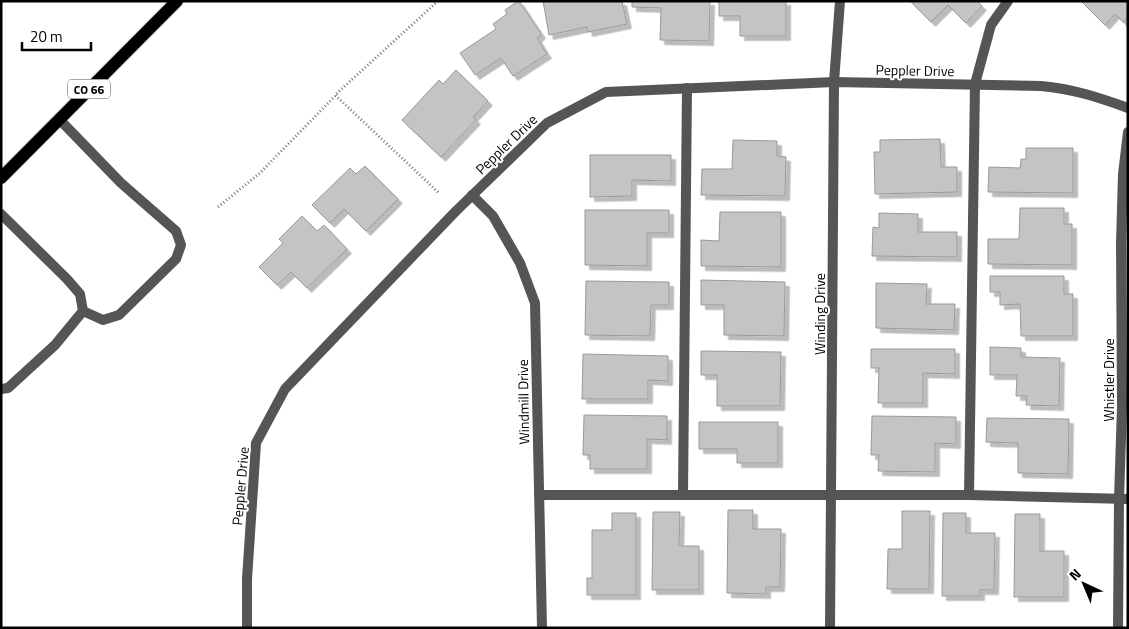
<svg xmlns="http://www.w3.org/2000/svg" width="1129" height="629" font-family="'Titillium Web',sans-serif">
<style>
.building{fill:#c4c4c4;stroke:#999;filter:url(#shadow)}
.lines{fill:none;stroke-linecap:round;stroke-linejoin:round}
.primary-casing{stroke:#dbdbdb;stroke-width:14}
.path{stroke:#777;stroke-width:3;stroke-dasharray:1 2.5;stroke-linecap:butt}
.lane{stroke:#555;stroke-width:10}
.street{stroke:#555;stroke-width:10}
.primary{stroke:#000;stroke-width:12}
.labels{text-anchor:middle;dominant-baseline:central;stroke-width:4;stroke-linejoin:round;paint-order:stroke}
.shield{fill:#fff;stroke:#4c4c4c;stroke-width:1}
.shield-label{font-size:12px;font-weight:bold;fill:#000}
.street-label{font-size:14px;fill:#000;stroke:#fff}
</style>
<defs>
<filter id="shadow"><feDropShadow dx="4.5" dy="4.5" stdDeviation="0" flood-color="#0004"/></filter>
</defs>
<rect width="100%" height="100%" fill="#fff"/>
<g class="building">
<polygon points="518,1 519,1 541,34 537,38 547,54 513,76 501,58 475,75 460,53 496,29 493,24 507,14 505,10"/>
<polygon points="543,1 622,1 627,24 588,32 587,27 549,35"/>
<polygon points="632,1 710,1 709,41 660,40 661,8 632,7"/>
<polygon points="719,1 786,1 786,36 740,36 740,16 719,16"/>
<polygon points="910,1 977,1 982,6 966,23 948,5 931,22"/>
<polygon points="1081,1 1128,1 1128,17 1123,22 1115,14 1105,25"/>
<polygon points="456,70 488,101 473,117 476,120 441,157 402,120 439,80 443,84"/>
<polygon points="940,139 941,167 957,167 957,192 875,194 874,152 880,152 880,140"/>
<polygon points="733,140 777,141 777,156 786,157 785,196 701,195 702,169 732,169"/>
<polygon points="1026,148 1073,148 1073,193 988,192 989,167 1020,168 1021,159 1026,159"/>
<polygon points="590,155 671,155 671,181 632,180 632,196 590,197"/>
<polygon points="365,166 398,199 366,231 344,209 330,223 312,205 350,168 356,174"/>
<polygon points="1020,208 1064,208 1064,224 1072,224 1072,265 988,264 988,239 1019,239"/>
<polygon points="585,210 669,210 669,233 647,233 647,266 585,265"/>
<polygon points="720,212 781,212 781,267 701,266 701,240 719,241"/>
<polygon points="879,213 918,214 918,232 957,232 957,257 872,256 873,227 879,228"/>
<polygon points="302,216 317,231 324,225 347,249 307,288 291,272 277,285 259,267 283,243 279,239"/>
<polygon points="990,276 1064,276 1064,294 1073,294 1073,336 1021,336 1020,304 1000,305 1000,292 990,292"/>
<polygon points="701,280 785,282 784,336 724,335 724,305 701,305"/>
<polygon points="586,281 669,282 669,305 651,305 650,336 585,335"/>
<polygon points="876,283 927,284 926,304 955,304 954,330 876,328"/>
<polygon points="990,347 1021,348 1021,357 1060,358 1059,406 1026,405 1027,396 1016,396 1017,375 990,375"/>
<polygon points="871,349 955,349 955,374 923,373 923,403 878,403 879,368 871,368"/>
<polygon points="701,351 781,352 780,406 717,406 717,375 701,375"/>
<polygon points="583,354 668,356 668,381 648,380 648,399 582,399"/>
<polygon points="584,415 667,416 667,440 647,439 647,469 590,469 590,455 583,455"/>
<polygon points="872,416 956,417 956,444 935,443 935,472 878,471 879,455 871,455"/>
<polygon points="987,418 1069,419 1068,474 1018,473 1018,443 986,442"/>
<polygon points="699,422 778,422 778,463 737,463 737,449 699,449"/>
<polygon points="728,510 753,510 753,529 781,529 780,587 766,587 766,594 727,593"/>
<polygon points="902,511 930,511 929,589 887,589 888,549 902,549"/>
<polygon points="653,512 680,512 679,546 699,546 699,590 652,590"/>
<polygon points="612,513 636,513 636,595 587,595 587,578 592,578 592,530 612,530"/>
<polygon points="943,513 966,513 966,533 995,533 994,590 980,590 980,596 942,596"/>
<polygon points="1015,514 1040,514 1040,551 1064,551 1064,597 1014,597"/>
</g>
<g class="lines">
<g class="primary-casing">
<polyline id="primary" points="1,178 177,1"/>
</g>
<g class="path">
<polyline points="438,1 335,95 439,193"/>
<polyline points="218,207 260,173 335,96"/>
</g>
<g class="lane">
<polyline points="59,119 121,183 176,231 181,245 176,259 119,315 103,320 83,311"/>
<polyline points="1,214 67,279 80,294 83,311 55,345 8,388 1,389"/>
<polyline points="683,494 687,88"/>
<polyline points="539,495 969,495 1128,499"/>
<polyline points="969,495 975,84 991,25 1008,1"/>
</g>
<g class="street">
<polyline points="472,195 493,216 520,263 535,303 542,628"/>
<path d="M 247,628 L 247,579 L 256,443 L 285,389 L 456,211 L 547,123 L 606,92 L 834,82 L 1041,86 C 1073,89 1098,97 1128,108"/>
<polyline points="830,628 834,82 840,1"/>
<polyline points="1118,628 1119,499 1122,407 1121,243 1123,174 1128,132"/>
</g>
<use href="#primary" class="primary"/>
</g>
<g class="labels">
<rect class="shield" x="68" y="79.5" width="42" height="19" rx="4"/>
<g class="shield-label">
<text x="89" y="89">CO 66</text>
</g>
<g class="street-label">
<text transform="translate(915 70) rotate(1)">Peppler Drive</text>
<text transform="translate(506 144) rotate(-44)">Peppler Drive</text>
<text transform="translate(819 314) rotate(-90)">Winding Drive</text>
<text transform="translate(1108 380) rotate(-90)">Whistler Drive</text>
<text transform="translate(523 402) rotate(-91)">Windmill Drive</text>
<text transform="translate(240 486) rotate(-85)">Peppler Drive</text>
</g>
</g>
<rect width="1129" height="629" fill="none" stroke="#000000" stroke-width="5"/>
<g transform="translate(1084 584) rotate(316)" stroke="#ffffff" stroke-width="4" paint-order="stroke">
<path d="M0-4L9 19L0 12L-9 19Z" fill="#000000"/>
<text y="-8" font-size="14" font-weight="bold" text-anchor="middle" fill="#000000">N</text>
</g>
<path d="M22 42v8h69v-8" fill="none" stroke="#000000" stroke-width="2.5"/>
<text x="30" y="42" font-size="15" fill="#000000" stroke="#ffffff" stroke-width="4" paint-order="stroke">20 m</text>
</svg>
